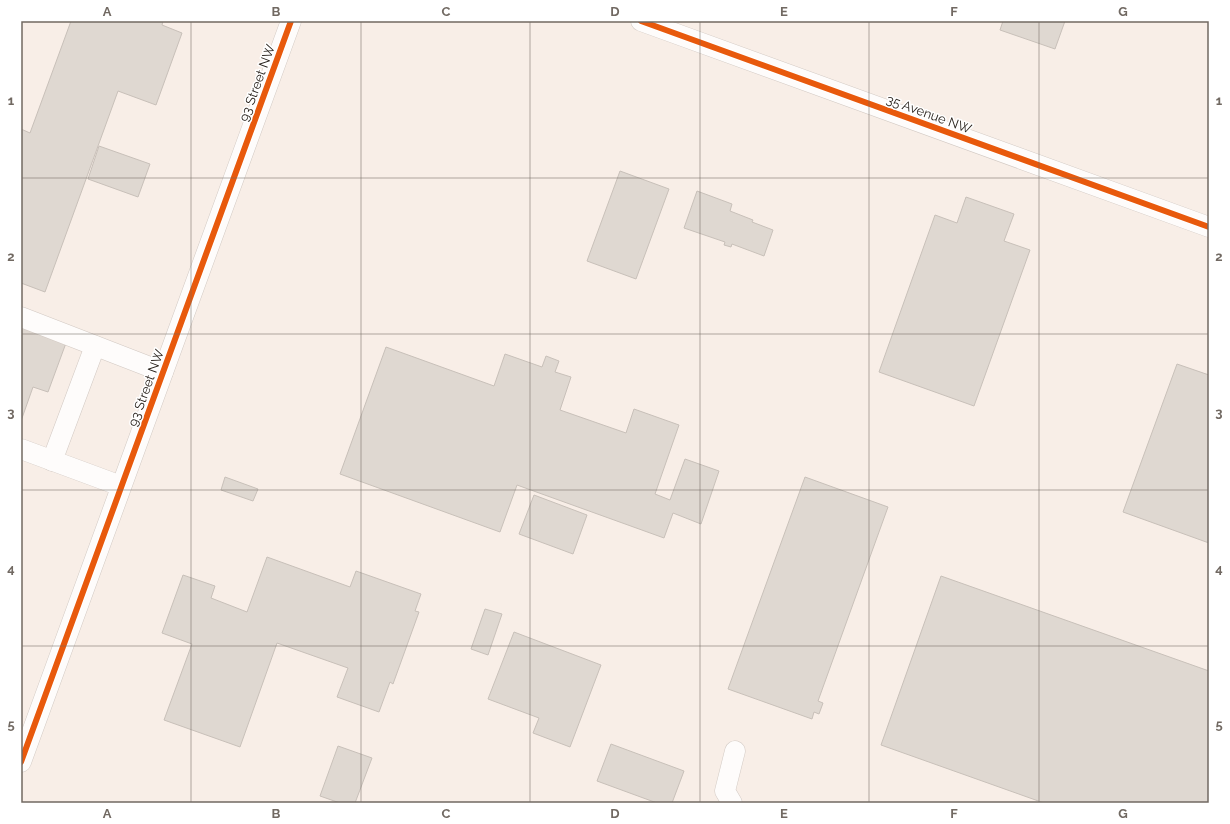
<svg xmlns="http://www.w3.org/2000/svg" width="1230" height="824" font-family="Raleway,sans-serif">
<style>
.building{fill:#dfd8d1;stroke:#c8c0b9}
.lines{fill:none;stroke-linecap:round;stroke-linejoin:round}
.minor-casing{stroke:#d2c9c3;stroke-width:21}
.minor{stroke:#fefcfb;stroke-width:20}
.cycleway-casing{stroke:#fff;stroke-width:8}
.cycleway{stroke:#e8590c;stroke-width:6}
.grid{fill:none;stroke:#716962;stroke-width:1;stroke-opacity:0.55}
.labels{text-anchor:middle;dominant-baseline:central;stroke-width:3;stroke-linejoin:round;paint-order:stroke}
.street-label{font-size:13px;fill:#28211b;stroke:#fff}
.neatline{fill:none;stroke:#716962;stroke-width:1.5}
.grid-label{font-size:13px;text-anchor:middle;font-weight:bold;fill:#716962}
</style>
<rect width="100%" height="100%" fill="#f8eee7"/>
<g class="building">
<polygon points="71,21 163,21 162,25 182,33 156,105 118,91 45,292 21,283 21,129 30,133"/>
<polygon points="1003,21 1065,21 1055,49 1000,30"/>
<polygon points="99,146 150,164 138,197 88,179"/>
<polygon points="620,171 669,189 636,279 587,261"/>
<polygon points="697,191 732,204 730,211 753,220 752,222 773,230 764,256 732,244 731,247 724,245 725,242 684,228"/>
<polygon points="966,197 1014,214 1004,241 1030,250 974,406 879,372 935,215 957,223"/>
<polygon points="21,327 66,343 48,392 33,387 21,421"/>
<polygon points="386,347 494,386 505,354 542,367 546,356 559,361 555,372 571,377 560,410 626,433 634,409 679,425 655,494 670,500 685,459 719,471 701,524 673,513 664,538 517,485 500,532 340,474"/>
<polygon points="1177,364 1209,375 1209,543 1123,512"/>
<polygon points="225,477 258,489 253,501 221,490"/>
<polygon points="805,477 888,507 818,701 823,703 819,714 814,712 812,719 728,689"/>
<polygon points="534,495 587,515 573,554 519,534"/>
<polygon points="267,557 350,587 356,571 421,594 415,611 419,612 393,684 390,682 379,712 337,697 348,668 277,643 240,747 164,720 192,644 162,633 183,575 215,586 211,598 247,612"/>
<polygon points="941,576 1209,671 1209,803 1044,803 881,745"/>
<polygon points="485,609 502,614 488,655 471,649"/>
<polygon points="514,632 601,665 570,747 533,733 539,718 488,699"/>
<polygon points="611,744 684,771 672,803 657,803 597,781"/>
<polygon points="338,746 372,758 355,803 340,803 320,796"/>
</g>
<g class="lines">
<g class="minor-casing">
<g id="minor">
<polyline points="641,21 1209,227"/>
<polyline points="21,317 163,372"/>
<polyline points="21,449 121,486"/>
<polyline points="52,461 95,346"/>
<polyline points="21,762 291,21"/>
<polyline points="732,803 725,791 735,751"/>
</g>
</g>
<use href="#minor" class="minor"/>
<g class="cycleway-casing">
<g id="cycleway">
<polyline points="641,21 1209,227"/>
<polyline points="21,762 291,21"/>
</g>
</g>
<use href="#cycleway" class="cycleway"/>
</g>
<path class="grid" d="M 191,21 L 191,803M 361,21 L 361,803M 530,21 L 530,803M 700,21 L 700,803M 869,21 L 869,803M 1039,21 L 1039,803M 21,178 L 1209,178M 21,334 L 1209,334M 21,490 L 1209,490M 21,646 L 1209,646"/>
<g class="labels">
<g class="street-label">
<text transform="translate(257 83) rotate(-70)">93 Street NW</text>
<text transform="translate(929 114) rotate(20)">35 Avenue NW</text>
<text transform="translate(146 388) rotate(-70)">93 Street NW</text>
</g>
</g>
<rect width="1230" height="824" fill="none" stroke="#ffffff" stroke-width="44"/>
<rect x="22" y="22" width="1186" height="780" class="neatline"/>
<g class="grid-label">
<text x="107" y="16">A</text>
<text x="276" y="16">B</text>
<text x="446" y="16">C</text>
<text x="615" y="16">D</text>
<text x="784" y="16">E</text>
<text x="954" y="16">F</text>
<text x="1123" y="16">G</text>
<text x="11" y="105">1</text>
<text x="1219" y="105">1</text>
<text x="11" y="261">2</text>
<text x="1219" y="261">2</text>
<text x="11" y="417">3</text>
<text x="1219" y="417">3</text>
<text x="11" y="573">4</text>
<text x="1219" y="573">4</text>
<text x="11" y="729">5</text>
<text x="1219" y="729">5</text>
<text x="107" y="818">A</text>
<text x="276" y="818">B</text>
<text x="446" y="818">C</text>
<text x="615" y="818">D</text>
<text x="784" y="818">E</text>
<text x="954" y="818">F</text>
<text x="1123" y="818">G</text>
</g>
</svg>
